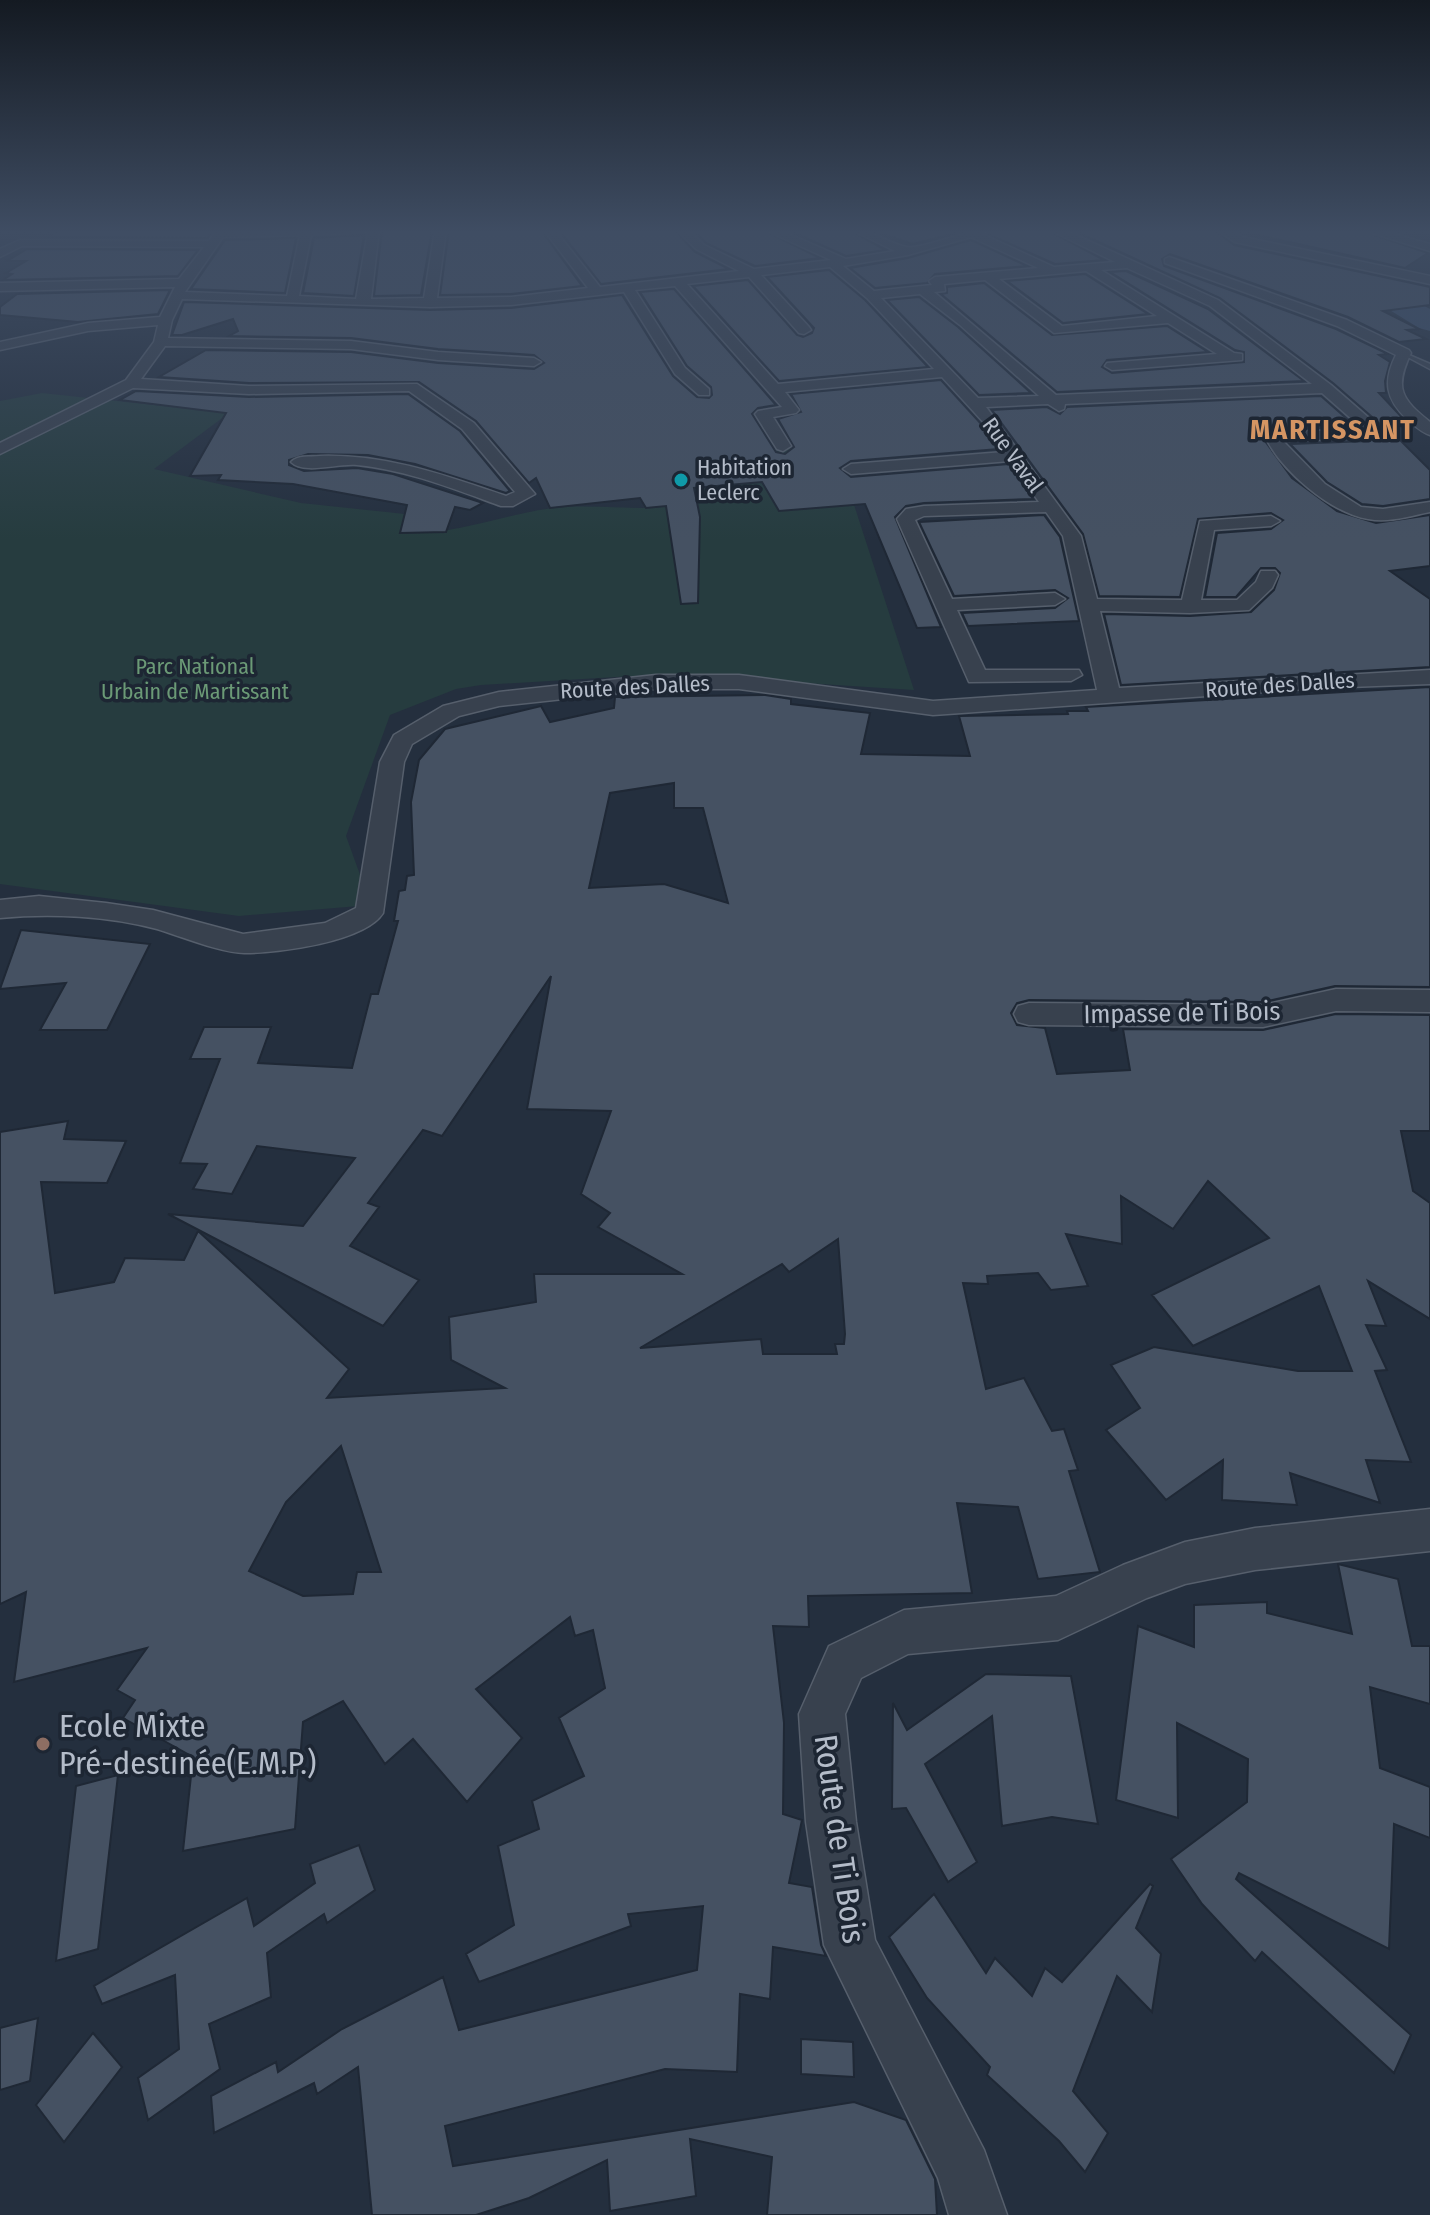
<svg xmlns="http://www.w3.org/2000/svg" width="1430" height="2215" font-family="'Fira Sans Condensed',sans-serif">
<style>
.green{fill:#263c3f}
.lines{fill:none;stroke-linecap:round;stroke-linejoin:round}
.river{fill:#394c67;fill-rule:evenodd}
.building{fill:#455162;stroke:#1f2835;stroke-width:2;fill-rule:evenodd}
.service-casing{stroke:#565f6c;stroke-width:3}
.minor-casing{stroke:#565f6c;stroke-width:3}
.service{fill:#38414e;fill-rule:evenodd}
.minor{fill:#38414e;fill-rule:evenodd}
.culture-dot{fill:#0f9aa8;stroke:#1d2633;stroke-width:3}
.education-dot{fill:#8d6e63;stroke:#1d2633;stroke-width:3}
.labels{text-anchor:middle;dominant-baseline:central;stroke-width:7;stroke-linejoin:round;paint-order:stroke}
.far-street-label{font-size:22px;fill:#b4bcc9;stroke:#1d2633}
.far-poi-label{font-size:22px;fill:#b4bcc9;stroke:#1d2633;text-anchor:start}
.far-park-label{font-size:22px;fill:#6b9a76;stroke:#1d2633}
.street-label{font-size:26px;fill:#b4bcc9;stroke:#1d2633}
.far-district-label{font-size:28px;font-weight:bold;letter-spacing:2px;fill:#d59563;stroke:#1d2633}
.near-poi-label{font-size:32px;fill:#b4bcc9;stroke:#1d2633;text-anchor:start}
.near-street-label{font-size:32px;fill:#b4bcc9;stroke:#1d2633}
</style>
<rect width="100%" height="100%" fill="#242f3e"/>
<path class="green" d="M 42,393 L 229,413 L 154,469 L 301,503 L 405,514 L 400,533 C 446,537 499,516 546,509 C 578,504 613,508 645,508 L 627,457 L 835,446 L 914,690 L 666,674 L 481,685 L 456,689 L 390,715 L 346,836 L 371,905 L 239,916 L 0,884 L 0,401 Z"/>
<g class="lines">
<polygon class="river" points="1311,272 1408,297 1430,309 1430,331 1419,328 1388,309 1301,286 1297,280 1301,274"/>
</g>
<g class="building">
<polygon points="59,230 151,231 213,230 207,238 48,237"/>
<polygon points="393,230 432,230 421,295 374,296 382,231"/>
<polygon points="449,230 541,230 582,286 511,294 440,295"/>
<polygon points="559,230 674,230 695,252 729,269 601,284"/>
<polygon points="694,230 762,230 820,258 755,266 706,243"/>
<polygon points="788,230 849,230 885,250 846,256"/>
<polygon points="871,230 966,230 913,244"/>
<polygon points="991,230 1047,230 1104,260 1055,264 988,234"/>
<polygon points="1073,230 1214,230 1234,245 1430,287 1430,305 1383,311 1419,329 1407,330 1426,339 1399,342 1348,317 1170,254 1162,259 1164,266 1336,329 1388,354 1379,355 1390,362 1385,381 1386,393 1379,393 1411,427 1387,427 1430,470 1430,499 1383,506 1362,504 1327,482 1290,444 1369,441 1380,433 1379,423 1333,383 1220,298"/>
<polygon points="1237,230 1359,230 1428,253 1405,268"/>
<polygon points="364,235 354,296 303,293 314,238"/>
<polygon points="296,238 285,293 191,289 225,240"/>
<polygon points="971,240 1027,266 935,274 927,283 875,288 850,268 908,258"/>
<polygon points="27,249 198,250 178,276 3,280 12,274 6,273 26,261 7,261"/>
<polygon points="829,270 865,300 928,367 779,381 693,286 748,280 797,335 803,337 812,333 814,328 767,277"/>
<polygon points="1126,271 1208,309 1304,381 1057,392 941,294 947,293 947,287 984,283 1052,335 1167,326 1208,352 1107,360 1102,367 1112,373 1244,362 1244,352 1235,350 1110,272"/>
<polygon points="1085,274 1148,314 1063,323 1007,281"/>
<polygon points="674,289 776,405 758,408 752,414 776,452 785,454 794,447 778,419 801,412 791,394 941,380 983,426 999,449 851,461 840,468 851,477 1009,464 1033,499 924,503 906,506 895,517 941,627 917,628 865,504 779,511 762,482 694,488 700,517 698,603 681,604 666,506 646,508 640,498 550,508 536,478 529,483 476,421 419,382 249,383 159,377 206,350 351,352 438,363 534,369 544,363 534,355 438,349 351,338 229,336 238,331 233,319 182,335 172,335 184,302 430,310 511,308 622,295 673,376 697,397 709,398 712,395 711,387 687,366 640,292"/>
<polygon points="170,290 158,314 78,322 0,315 0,307 17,294"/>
<polygon points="919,297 958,327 1031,393 979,395 887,300"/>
<polygon points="136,391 249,397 408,394 460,431 510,491 506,493 415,464 368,455 308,454 289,460 289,465 304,471 357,468 393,474 483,503 470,510 455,507 446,532 400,533 407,505 293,484 218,480 221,475 190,476 226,413 120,400"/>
<polygon points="1321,396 1355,426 1267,430 1262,437 1292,478 1337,511 1376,523 1430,515 1430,566 1390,571 1430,599 1430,667 1121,685 1104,614 1190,616 1251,612 1274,590 1280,573 1275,568 1261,568 1236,597 1205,597 1217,533 1271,529 1283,520 1271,513 1198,519 1180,597 1099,596 1083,534 992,410 1047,407 1060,414 1067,407"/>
<polygon points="1044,515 1060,537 1079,621 968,626 962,613 1055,608 1068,598 1055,590 954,596 919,522"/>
<path d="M 1430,687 L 1430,987 L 1335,986 L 1263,1002 L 1029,1000 L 1017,1003 L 1011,1013 L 1017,1025 L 1045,1028 L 1057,1074 L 1130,1070 L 1123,1029 L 1263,1030 L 1336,1014 L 1430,1015 L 1430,1131 L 1401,1131 L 1413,1191 L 1430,1203 L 1430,1319 L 1368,1281 L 1386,1326 L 1366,1325 L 1387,1370 L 1375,1371 L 1411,1462 L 1366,1460 L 1380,1503 L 1290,1473 L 1297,1505 L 1222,1500 L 1223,1460 L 1166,1500 L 1106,1430 L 1140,1408 L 1111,1365 L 1154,1347 L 1298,1371 L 1352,1371 L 1319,1286 L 1193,1346 L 1152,1295 L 1269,1238 L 1208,1181 L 1173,1229 L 1121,1196 L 1122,1244 L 1066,1234 L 1088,1286 L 1051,1290 L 1038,1273 L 987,1276 L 988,1284 L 963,1283 L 986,1389 L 1024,1378 L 1052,1431 L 1064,1429 L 1078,1470 L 1069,1471 L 1100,1572 L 1038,1579 L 1018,1507 L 957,1503 L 972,1593 L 808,1596 L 809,1627 L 773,1626 L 784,1723 L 783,1814 L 802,1820 L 789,1883 L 812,1887 L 821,1945 L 826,1956 L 773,1947 L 770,1999 L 740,1994 L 737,2072 L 665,2069 L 445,2126 L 453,2166 L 854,2102 L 906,2120 L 935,2179 L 937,2215 L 767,2215 L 772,2157 L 690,2139 L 696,2196 L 610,2211 L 607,2160 L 529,2198 L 476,2215 L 372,2215 L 358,2067 L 317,2094 L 314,2083 L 214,2133 L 211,2096 L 276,2062 L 278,2072 L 342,2029 L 443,1977 L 459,2030 L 697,1970 L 703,1906 L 628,1914 L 631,1926 L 479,1982 L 466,1954 L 514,1925 L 498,1846 L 539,1829 L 532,1801 L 584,1776 L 559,1718 L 605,1688 L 593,1630 L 575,1636 L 570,1617 L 476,1689 L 522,1738 L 467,1802 L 413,1739 L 385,1764 L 343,1701 L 303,1722 L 295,1829 L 183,1851 L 193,1757 L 123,1718 L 135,1700 L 117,1690 L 147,1648 L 14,1682 L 26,1592 L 0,1604 L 0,1132 L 68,1121 L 64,1139 L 126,1141 L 107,1183 L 41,1182 L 55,1293 L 114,1282 L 125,1258 L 184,1260 L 198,1231 L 349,1369 L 327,1398 L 505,1388 L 451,1360 L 449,1317 L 536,1302 L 534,1274 L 682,1274 L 598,1227 L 610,1213 L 581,1194 L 611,1111 L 527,1109 L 551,976 L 442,1136 L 423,1130 L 368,1203 L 379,1207 L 350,1246 L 419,1280 L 383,1326 L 168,1214 L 303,1226 L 355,1158 L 257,1146 L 232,1194 L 193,1189 L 207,1164 L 180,1163 L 220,1059 L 190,1059 L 204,1027 L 271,1027 L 258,1063 L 352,1068 L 371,994 L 378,994 L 398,921 L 394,921 L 399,891 L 405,890 L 407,876 L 414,875 L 411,802 L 419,760 L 445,729 L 541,706 L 550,722 L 614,708 L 615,697 L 765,695 L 791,699 L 791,704 L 870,713 L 861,754 L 970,756 L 959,716 L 1068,714 L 1067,711 L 1088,711 L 1086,707 ZM 674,783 L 674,808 L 703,808 L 728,903 L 664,884 L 589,888 L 610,793 ZM 838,1239 L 845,1334 L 844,1344 L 835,1344 L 837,1354 L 763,1354 L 761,1339 L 640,1348 L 782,1264 L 789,1272 ZM 341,1446 L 381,1572 L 357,1572 L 353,1594 L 303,1596 L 249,1571 L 286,1502 Z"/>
<polygon points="21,930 150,944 107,1030 40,1030 66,983 0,989"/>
<polygon points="1338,1564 1398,1579 1412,1646 1430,1646 1430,1704 1370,1687 1380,1768 1430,1787 1430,1838 1394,1824 1389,1949 1239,1873 1236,1879 1411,2035 1394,2073 1262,1952 1255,1961 1202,1904 1171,1859 1247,1802 1248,1759 1177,1723 1178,1818 1116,1800 1138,1626 1194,1647 1194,1605 1267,1602 1267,1613 1352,1634"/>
<polygon points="986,1674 1071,1676 1098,1824 1052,1817 1002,1826 992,1716 925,1764 977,1862 948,1882 906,1808 892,1809 893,1703 907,1730"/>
<polygon points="118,1775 98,1949 56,1961 76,1786"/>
<polygon points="359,1845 375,1890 327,1923 324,1914 267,1953 271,1997 209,2024 220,2069 148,2120 138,2078 179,2049 175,1975 102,2004 94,1986 247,1898 254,1926 315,1883 310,1864"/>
<polygon points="1150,1884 1153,1886 1136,1928 1161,1954 1152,2012 1117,1976 1073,2091 1108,2133 1085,2172 1059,2141 987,2075 990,2067 927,1998 889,1937 934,1894 986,1973 995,1958 1032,1996 1045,1968 1062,1982"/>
<polygon points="38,2018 30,2081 0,2090 0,2028"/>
<polygon points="93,2033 122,2067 64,2142 36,2105"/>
<polygon points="801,2039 853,2042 854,2077 801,2074"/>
</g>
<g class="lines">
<g class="service-casing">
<polygon id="service" points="1402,352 1430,364 1430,369 1402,354"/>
</g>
<g class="minor-casing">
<g id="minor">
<path d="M 217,230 L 379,230 L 371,299 L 424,298 L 435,230 L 446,230 L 437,298 L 511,297 L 588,288 L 544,230 L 555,230 L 600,287 L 739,271 L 696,249 L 677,230 L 689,230 L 704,245 L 754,269 L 831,260 L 765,230 L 780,230 L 846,259 L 895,251 L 852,230 C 873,230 887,243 907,247 C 920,250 965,230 988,230 L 982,234 L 1054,267 L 1115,262 L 1050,230 L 1065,230 L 1218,300 L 1331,385 L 1377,425 L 1377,433 L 1369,438 L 1283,441 L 1325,484 L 1361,507 L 1383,509 L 1430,502 L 1430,512 C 1410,516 1389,523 1368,519 C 1331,513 1280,470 1265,436 L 1267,433 L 1363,429 L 1322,393 L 1065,404 L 1064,409 L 1059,411 L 1048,404 L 986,407 L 1081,536 L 1097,599 L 1182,600 L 1200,521 L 1271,516 L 1280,521 L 1271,526 L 1214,530 L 1201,600 L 1237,600 L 1256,582 L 1261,571 L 1275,571 L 1278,575 L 1272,588 L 1249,610 L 1190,613 L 1100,611 L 1119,688 L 1430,670 L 1430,684 L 1322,688 L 933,715 L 739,689 L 656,689 L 499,706 L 459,716 L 412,744 L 404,762 L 383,913 C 365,942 278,953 246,953 C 224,954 180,936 157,929 C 108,916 51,913 0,918 L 0,900 L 39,896 L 106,903 L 153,910 L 243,934 L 325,923 L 356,908 L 380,762 L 394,735 L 443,706 L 499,692 L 656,675 L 739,675 L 933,701 L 1097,690 L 1063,536 L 1046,512 L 924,516 L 915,520 L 952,599 L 1055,593 L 1065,599 L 1055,605 L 957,610 L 985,670 L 1079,670 L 1082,675 L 1071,681 L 969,682 L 897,519 L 906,509 L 924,506 L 1039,502 L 1010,461 L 851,474 L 843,469 L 851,464 L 1004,452 L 985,424 L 942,377 L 785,392 L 799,410 L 796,413 L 773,417 L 791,446 L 783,451 L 777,449 L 755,414 L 758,411 L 782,407 L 675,286 L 635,290 L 685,368 L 709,389 L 709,395 L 699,395 L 675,374 L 624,292 L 511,305 L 430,307 L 182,299 L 172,320 L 168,338 L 351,341 L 438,352 L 534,358 L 541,362 L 534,366 L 438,360 L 351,349 L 165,346 L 141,379 L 249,386 L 417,384 L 474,423 L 535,494 L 513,506 L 501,506 C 454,489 407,470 357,465 C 339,463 304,475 291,462 C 298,455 309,457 320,456 C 386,454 444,475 506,496 L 515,492 L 462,429 L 409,391 L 249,394 L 133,388 L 0,454 L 0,443 L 126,380 L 154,342 L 158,325 L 88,331 L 0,350 L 0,342 L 88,323 L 160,317 L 175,287 L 0,291 L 0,283 L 179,279 L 204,247 L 22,246 L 0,257 L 0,249 L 20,240 L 209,241 ZM 368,232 L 356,299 L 299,296 L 311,235 ZM 300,235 L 287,296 L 185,292 L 223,237 ZM 971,237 L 1038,268 L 935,277 L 929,281 L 932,285 L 874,291 L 843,266 L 908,255 ZM 830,267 L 867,298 L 934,369 L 778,384 L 687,284 L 749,277 L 799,333 L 804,334 L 811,330 L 809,327 L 761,275 ZM 1127,268 L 1210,306 L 1312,384 L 1056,395 L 934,292 L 945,291 L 944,284 L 985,280 L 1054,333 L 1168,323 L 1217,354 L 1107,363 L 1105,366 L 1112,370 L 1242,360 L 1242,354 L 1234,353 L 1101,270 ZM 1086,271 L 1157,316 L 1062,326 L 999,279 ZM 920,294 L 960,325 L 1039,396 L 978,398 L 881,298 Z"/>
<polygon points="1217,230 1230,230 1243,237 1430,276 1430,284 1235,242"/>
<polygon points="1362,230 1380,230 1430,244 1430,251"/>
<path d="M 1169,257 L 1347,320 L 1409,350 L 1411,353 C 1394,388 1401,399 1430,422 L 1430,435 C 1421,432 1415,426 1408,420 C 1385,399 1383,381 1396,355 L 1337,326 L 1165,263 L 1165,259 Z"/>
<polygon points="1336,989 1430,990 1430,1012 1336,1011 1263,1027 1029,1025 1018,1022 1014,1014 1018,1006 1029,1003 1263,1005"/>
<polygon points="1430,1509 1430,1551 1255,1570 1185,1584 1147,1598 1058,1640 908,1654 861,1678 845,1714 856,1822 875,1940 984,2150 1007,2215 949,2215 938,2178 824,1945 806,1822 799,1714 829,1646 904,1610 1056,1596 1123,1565 1185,1542 1255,1528"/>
</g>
</g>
<use href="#service" class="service"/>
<use href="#minor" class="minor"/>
</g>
<linearGradient id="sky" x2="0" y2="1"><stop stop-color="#141a22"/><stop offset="0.43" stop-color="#3f4d63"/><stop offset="1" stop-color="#3f4d63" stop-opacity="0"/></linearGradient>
<rect width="1430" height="540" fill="url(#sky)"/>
<circle class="culture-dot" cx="681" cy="480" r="8"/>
<circle class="education-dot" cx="43" cy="1744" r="8"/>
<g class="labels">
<g class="far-street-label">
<text transform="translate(1013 455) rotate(54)">Rue Vaval</text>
<text transform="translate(1280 685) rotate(-4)">Route des Dalles</text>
<text transform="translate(635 687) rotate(-3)">Route des Dalles</text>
</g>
<g class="far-poi-label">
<text x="697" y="467">Habitation<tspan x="697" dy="25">Leclerc</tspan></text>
</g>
<g class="far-park-label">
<text x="195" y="666">Parc National<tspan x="195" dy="25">Urbain de Martissant</tspan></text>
</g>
<g class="street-label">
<text transform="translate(1182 1013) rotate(-1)">Impasse de Ti Bois</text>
</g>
<g class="far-district-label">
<text x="1333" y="429">MARTISSANT</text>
</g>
<g class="near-poi-label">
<text x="59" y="1726">Ecole Mixte<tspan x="59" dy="37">Pré-destinée(E.M.P.)</tspan></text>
</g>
<g class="near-street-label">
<text transform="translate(840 1839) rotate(82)">Route de Ti Bois</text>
</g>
</g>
</svg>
